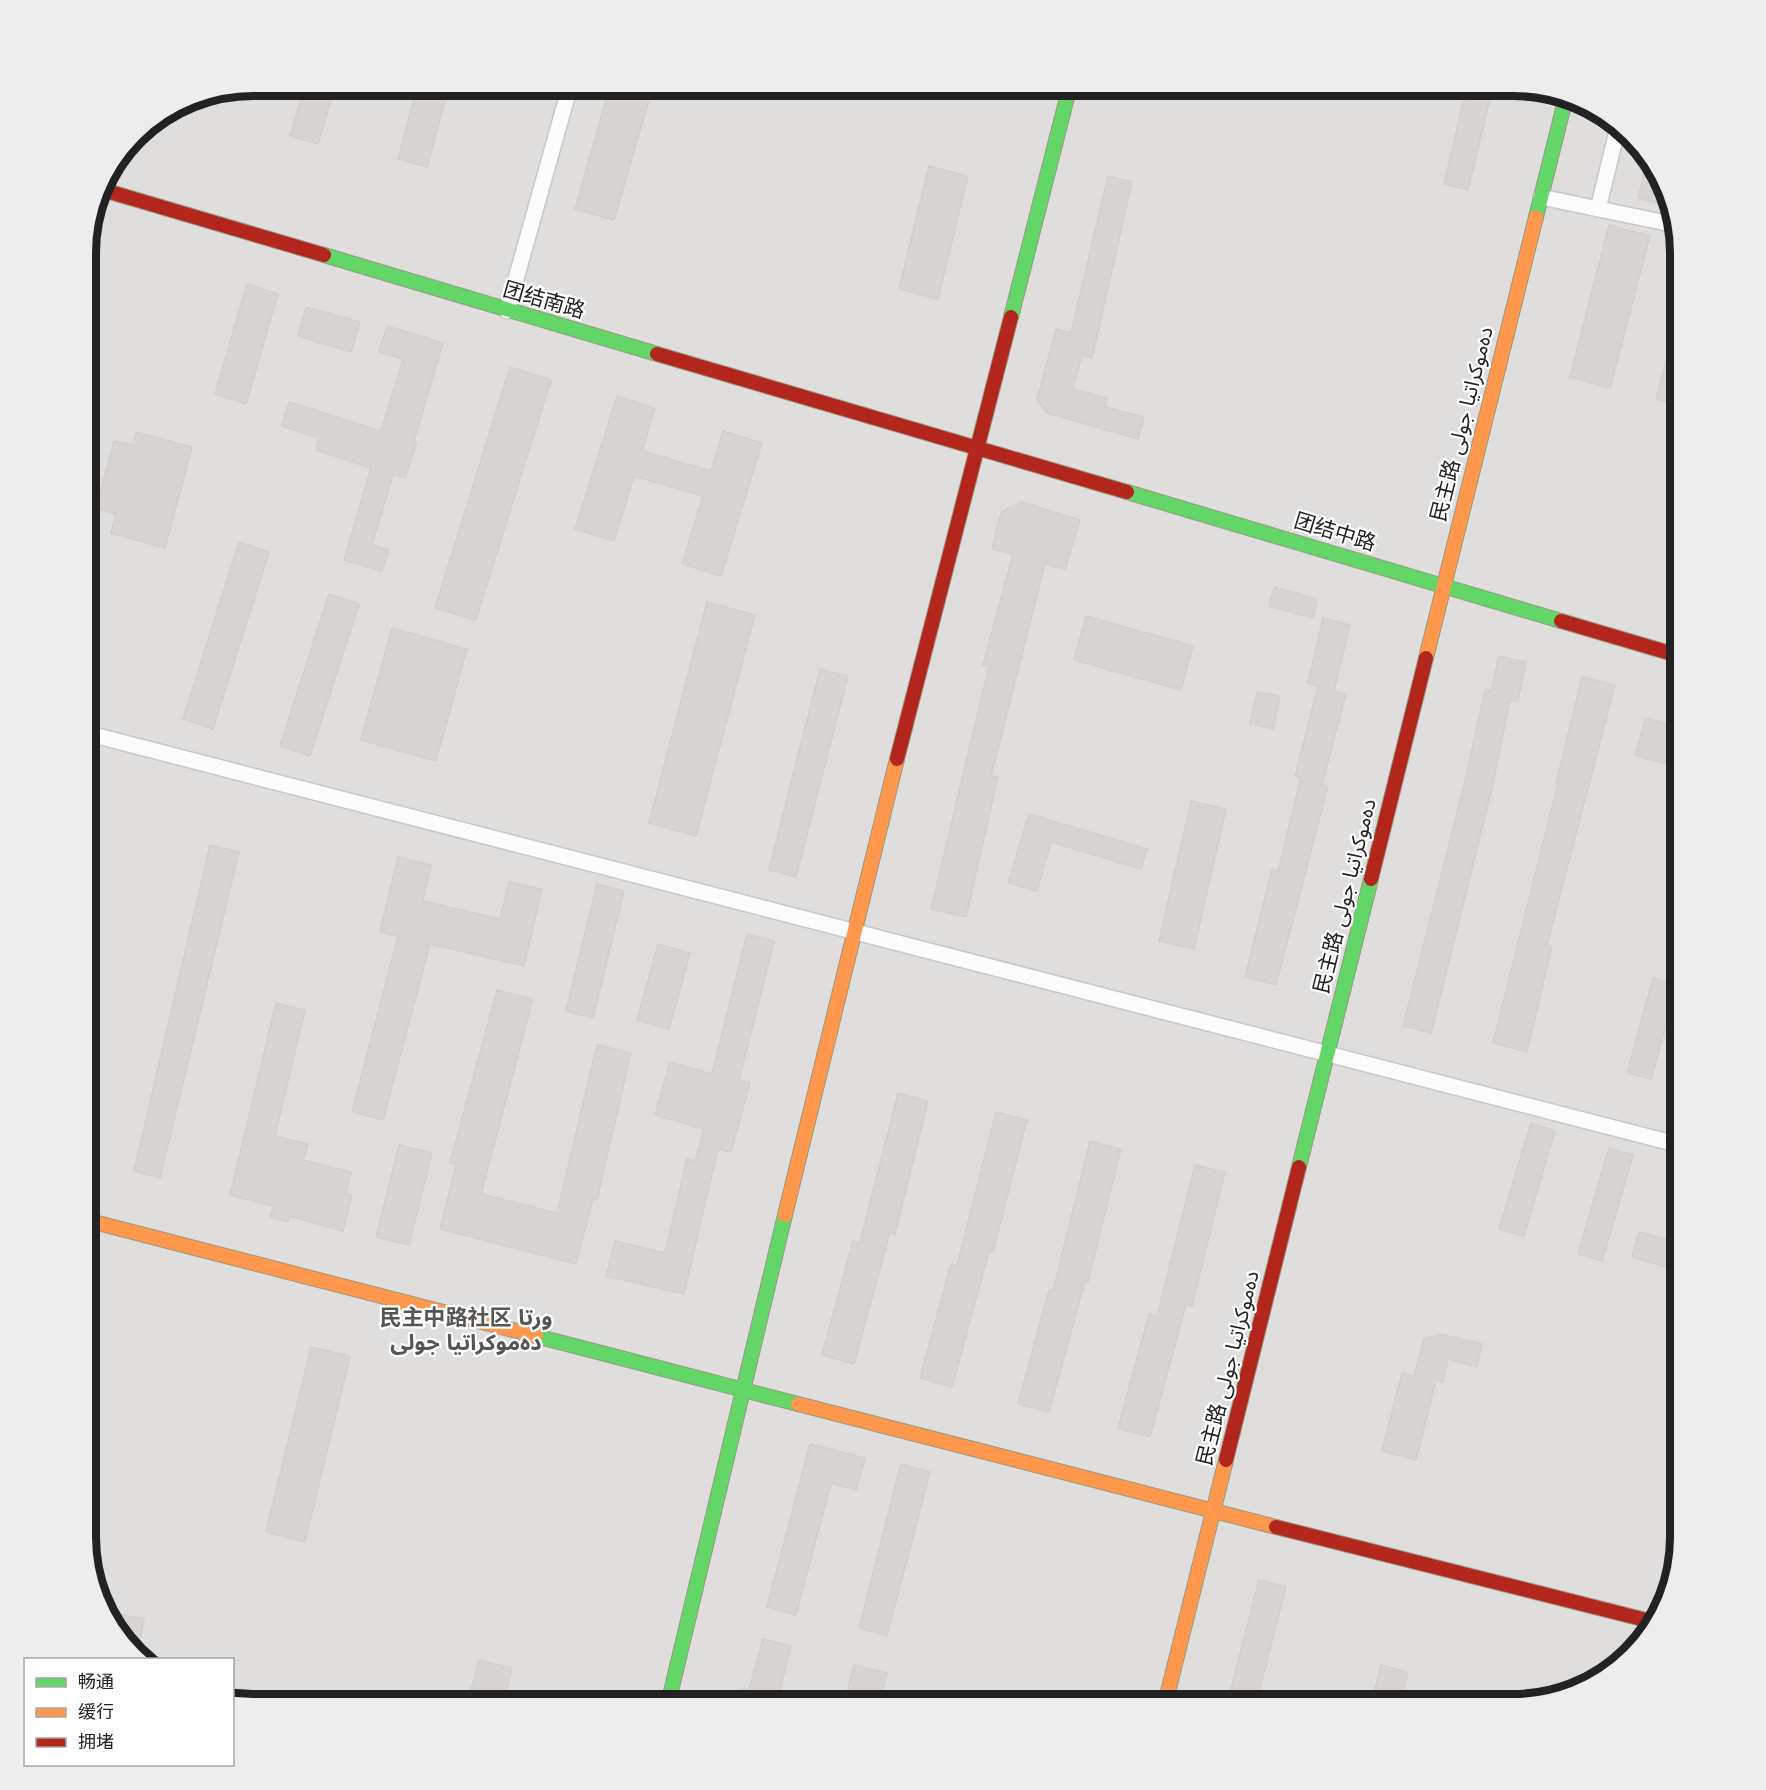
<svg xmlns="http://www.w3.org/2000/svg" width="1766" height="1790" font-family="Jost,'Noto Sans Arabic','Noto Sans SC',sans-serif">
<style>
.residential{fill:#dfdedc}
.building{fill:#d7d4d2;stroke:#d3d0cc;stroke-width:1.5}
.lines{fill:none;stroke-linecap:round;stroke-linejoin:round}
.street-casing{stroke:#c9c8c7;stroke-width:18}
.fast-casing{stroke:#999a82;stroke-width:16}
.slow-casing{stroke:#999a82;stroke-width:16}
.jam-casing{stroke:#999a82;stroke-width:16}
.street{stroke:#fdfcfc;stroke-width:15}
.fast{stroke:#63d668;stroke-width:14}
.slow{stroke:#ff974d;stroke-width:14}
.jam{stroke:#b3261e;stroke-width:14}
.labels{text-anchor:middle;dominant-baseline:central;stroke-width:4.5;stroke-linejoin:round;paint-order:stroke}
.street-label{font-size:21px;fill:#222;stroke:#fff}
.neighbourhood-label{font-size:22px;font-weight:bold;fill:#555;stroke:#fff}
.rim{fill:none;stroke:#222;stroke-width:8}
</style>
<rect width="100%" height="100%" fill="#f0eeeb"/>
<polygon class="residential" points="253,86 1523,86 1587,103 1639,143 1671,199 1680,253 1680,1537 1663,1611 1623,1663 1567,1695 1513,1704 253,1704 233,1700 232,1660 143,1659 127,1647 95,1591 86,1537 86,242 103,179 142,127 189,98"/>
<g class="building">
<polygon points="305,86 335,86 318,144 290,136"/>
<polygon points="417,86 449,86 427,167 398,159"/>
<polygon points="610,86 653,86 614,220 575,209"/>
<polygon points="1467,86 1493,86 1468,190 1444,184"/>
<polygon points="1648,159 1671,199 1673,207 1638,198"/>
<polygon points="929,166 968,176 938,299 899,289"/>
<polygon points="1108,176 1132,182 1092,358 1082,355 1073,389 1107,398 1105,407 1144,417 1138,439 1047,413 1037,399 1056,329 1071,333"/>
<polygon points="1609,225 1650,236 1610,388 1570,377"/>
<polygon points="247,284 278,294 246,404 215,394"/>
<polygon points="306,307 360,322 351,352 298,336"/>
<polygon points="1676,322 1680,322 1680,405 1656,399"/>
<polygon points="387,326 443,343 414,441 417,442 405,478 393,474 372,545 389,550 382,571 344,560 371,468 316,450 319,438 282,426 289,402 381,431 403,359 379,352"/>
<polygon points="510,367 551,380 476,620 435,608"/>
<polygon points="617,396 655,408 642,451 711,471 723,431 762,443 721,576 682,564 703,496 634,476 614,541 575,529"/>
<polygon points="136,432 192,447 165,548 111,533 116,514 96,508 114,441 133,445"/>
<polygon points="1021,502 1080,520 1065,569 1045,564 991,776 998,777 966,917 931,909 989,666 983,665 1013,554 992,549 1001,512"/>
<polygon points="239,542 269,552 213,729 183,719"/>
<polygon points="1274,587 1317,599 1313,618 1269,606"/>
<polygon points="329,594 359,604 310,756 280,746"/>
<polygon points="707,602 755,615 696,836 649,823"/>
<polygon points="1086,616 1193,646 1181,690 1074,660"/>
<polygon points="1323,618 1350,625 1334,691 1346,694 1322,785 1328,786 1276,985 1245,977 1272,869 1278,871 1301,777 1295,776 1318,686 1308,683"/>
<polygon points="392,628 467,649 436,761 361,740"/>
<polygon points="1499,656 1526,662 1518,702 1510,700 1493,784 1431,1033 1403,1026 1466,777 1485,689 1491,691"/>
<polygon points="820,669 848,676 796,877 769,870"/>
<polygon points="1582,677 1615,685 1547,945 1552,946 1527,1052 1493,1043 1558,783 1556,783"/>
<polygon points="1257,692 1280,696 1273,729 1250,724"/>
<polygon points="1646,718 1680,727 1680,768 1635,755"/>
<polygon points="1191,801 1226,809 1194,949 1159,941"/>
<polygon points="1029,814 1147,849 1141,869 1051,842 1037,891 1008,883"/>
<polygon points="210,845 239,852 160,1178 134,1171"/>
<polygon points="398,857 431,865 423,901 500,919 509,882 542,889 524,966 430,944 383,1120 352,1112 398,936 380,932"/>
<polygon points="597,884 624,891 593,1018 566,1011"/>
<polygon points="747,934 774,941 739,1080 750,1083 731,1152 718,1149 684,1294 606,1276 615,1241 665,1253 687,1159 695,1161 704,1129 655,1115 670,1062 712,1074"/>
<polygon points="658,944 690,953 669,1029 637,1020"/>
<polygon points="1653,978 1677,985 1651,1079 1627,1073"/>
<polygon points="497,990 533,999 481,1194 557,1213 597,1045 631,1053 597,1200 593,1199 576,1264 440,1229 456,1165 450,1163"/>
<polygon points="276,1003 305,1010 275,1136 308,1144 303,1160 351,1172 346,1194 352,1195 343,1231 289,1216 288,1222 271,1217 273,1206 230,1195"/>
<polygon points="898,1093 928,1101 895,1234 890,1232 854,1364 822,1355 853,1241 860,1243"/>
<polygon points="996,1112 1027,1120 993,1252 989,1251 952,1387 920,1378 951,1264 957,1265"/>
<polygon points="1531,1123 1555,1131 1524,1236 1499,1229"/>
<polygon points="1090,1141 1121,1149 1088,1282 1085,1281 1049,1412 1018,1404 1049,1290 1053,1291"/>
<polygon points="399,1145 432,1153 409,1245 376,1237"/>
<polygon points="1609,1148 1633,1155 1602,1261 1578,1254"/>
<polygon points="1195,1165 1225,1172 1192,1306 1186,1304 1150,1437 1118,1428 1149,1314 1157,1316"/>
<polygon points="1639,1232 1680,1243 1680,1271 1632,1257"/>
<polygon points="1440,1334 1482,1344 1477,1367 1448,1359 1443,1382 1436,1380 1416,1460 1382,1451 1402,1373 1414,1376 1424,1339"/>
<polygon points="311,1347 350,1356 305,1542 266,1532"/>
<polygon points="810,1444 865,1458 856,1490 831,1483 796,1615 767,1607"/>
<polygon points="901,1464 930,1472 887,1636 859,1628"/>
<polygon points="1259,1580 1286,1587 1256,1704 1227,1704"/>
<polygon points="107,1612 144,1619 137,1655 127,1647"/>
<polygon points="763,1639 791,1646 779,1694 771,1692 770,1696 785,1700 784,1704 737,1704 741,1688 749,1690"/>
<polygon points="479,1660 512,1668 503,1704 467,1704"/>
<polygon points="854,1665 887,1673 879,1704 844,1704"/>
<polygon points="1381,1665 1408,1672 1400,1704 1371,1704"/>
</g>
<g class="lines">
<g class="street-casing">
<g id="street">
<polyline points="1541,197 1676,225"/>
<polyline points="1598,209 1618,127"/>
<polyline points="507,311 570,86"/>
<polyline points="86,733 1680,1145"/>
</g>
</g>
<g class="fast-casing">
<g id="fast">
<polyline points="1536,217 1566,97"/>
<polyline points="324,255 657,354"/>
<polyline points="1011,317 1070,86"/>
<polyline points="1127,492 1561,621"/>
<polyline points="1299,1167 1371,879"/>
<polyline points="536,1336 798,1404"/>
<polyline points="668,1704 785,1215"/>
</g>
</g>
<g class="slow-casing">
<g id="slow">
<polyline points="1426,658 1536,217"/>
<polyline points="785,1215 897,759"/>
<polyline points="86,1220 536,1336"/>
<polyline points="798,1404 1276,1527"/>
<polyline points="1165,1704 1226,1460"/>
</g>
</g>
<g class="jam-casing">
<g id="jam">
<polyline points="100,189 324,255"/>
<polyline points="657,354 1127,492"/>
<polyline points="1561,621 1680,656"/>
<polyline points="897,759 1011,317"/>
<polyline points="1371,879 1426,658"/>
<polyline points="1226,1460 1299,1167"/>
<polyline points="1276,1527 1654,1622"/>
</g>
</g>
<use href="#street" class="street"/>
<use href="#fast" class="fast"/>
<use href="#slow" class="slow"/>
<use href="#jam" class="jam"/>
</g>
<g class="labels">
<g class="street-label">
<text transform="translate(544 300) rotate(16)">团结南路</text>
<text transform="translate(1462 424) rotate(-76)">民主路 دەموكراتيا جولى</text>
<text transform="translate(1335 532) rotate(17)">团结中路</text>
<text transform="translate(1345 896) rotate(-76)">民主路 دەموكراتيا جولى</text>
<text transform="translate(1228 1368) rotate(-76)">民主路 دەموكراتيا جولى</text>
</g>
<g class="neighbourhood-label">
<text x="466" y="1317">民主中路社区 ورتا<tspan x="466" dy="25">دەموكراتيا جولى</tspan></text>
</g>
</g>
<path d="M0 0H1766V1790H0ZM253 96H1513A157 157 0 0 1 1670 253V1537A157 157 0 0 1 1513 1694H253A157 157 0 0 1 96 1537V253A157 157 0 0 1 253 96Z" fill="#ededed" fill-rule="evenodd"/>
<path class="rim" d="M253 96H1513A157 157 0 0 1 1670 253V1537A157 157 0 0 1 1513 1694H253A157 157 0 0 1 96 1537V253A157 157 0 0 1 253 96Z"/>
<rect x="24" y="1658" width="210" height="108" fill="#ffffff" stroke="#a7a7a7" stroke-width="1.5"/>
<rect x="36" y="1678" width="30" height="9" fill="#63d668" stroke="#a7a7a7" stroke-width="1.5"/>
<text x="78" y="1688" font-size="18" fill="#222222">畅通</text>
<rect x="36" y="1708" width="30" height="9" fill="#ff974d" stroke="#a7a7a7" stroke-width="1.5"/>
<text x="78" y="1718" font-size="18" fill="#222222">缓行</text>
<rect x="36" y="1738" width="30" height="9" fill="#b3261e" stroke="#a7a7a7" stroke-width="1.5"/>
<text x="78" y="1748" font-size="18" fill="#222222">拥堵</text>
</svg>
